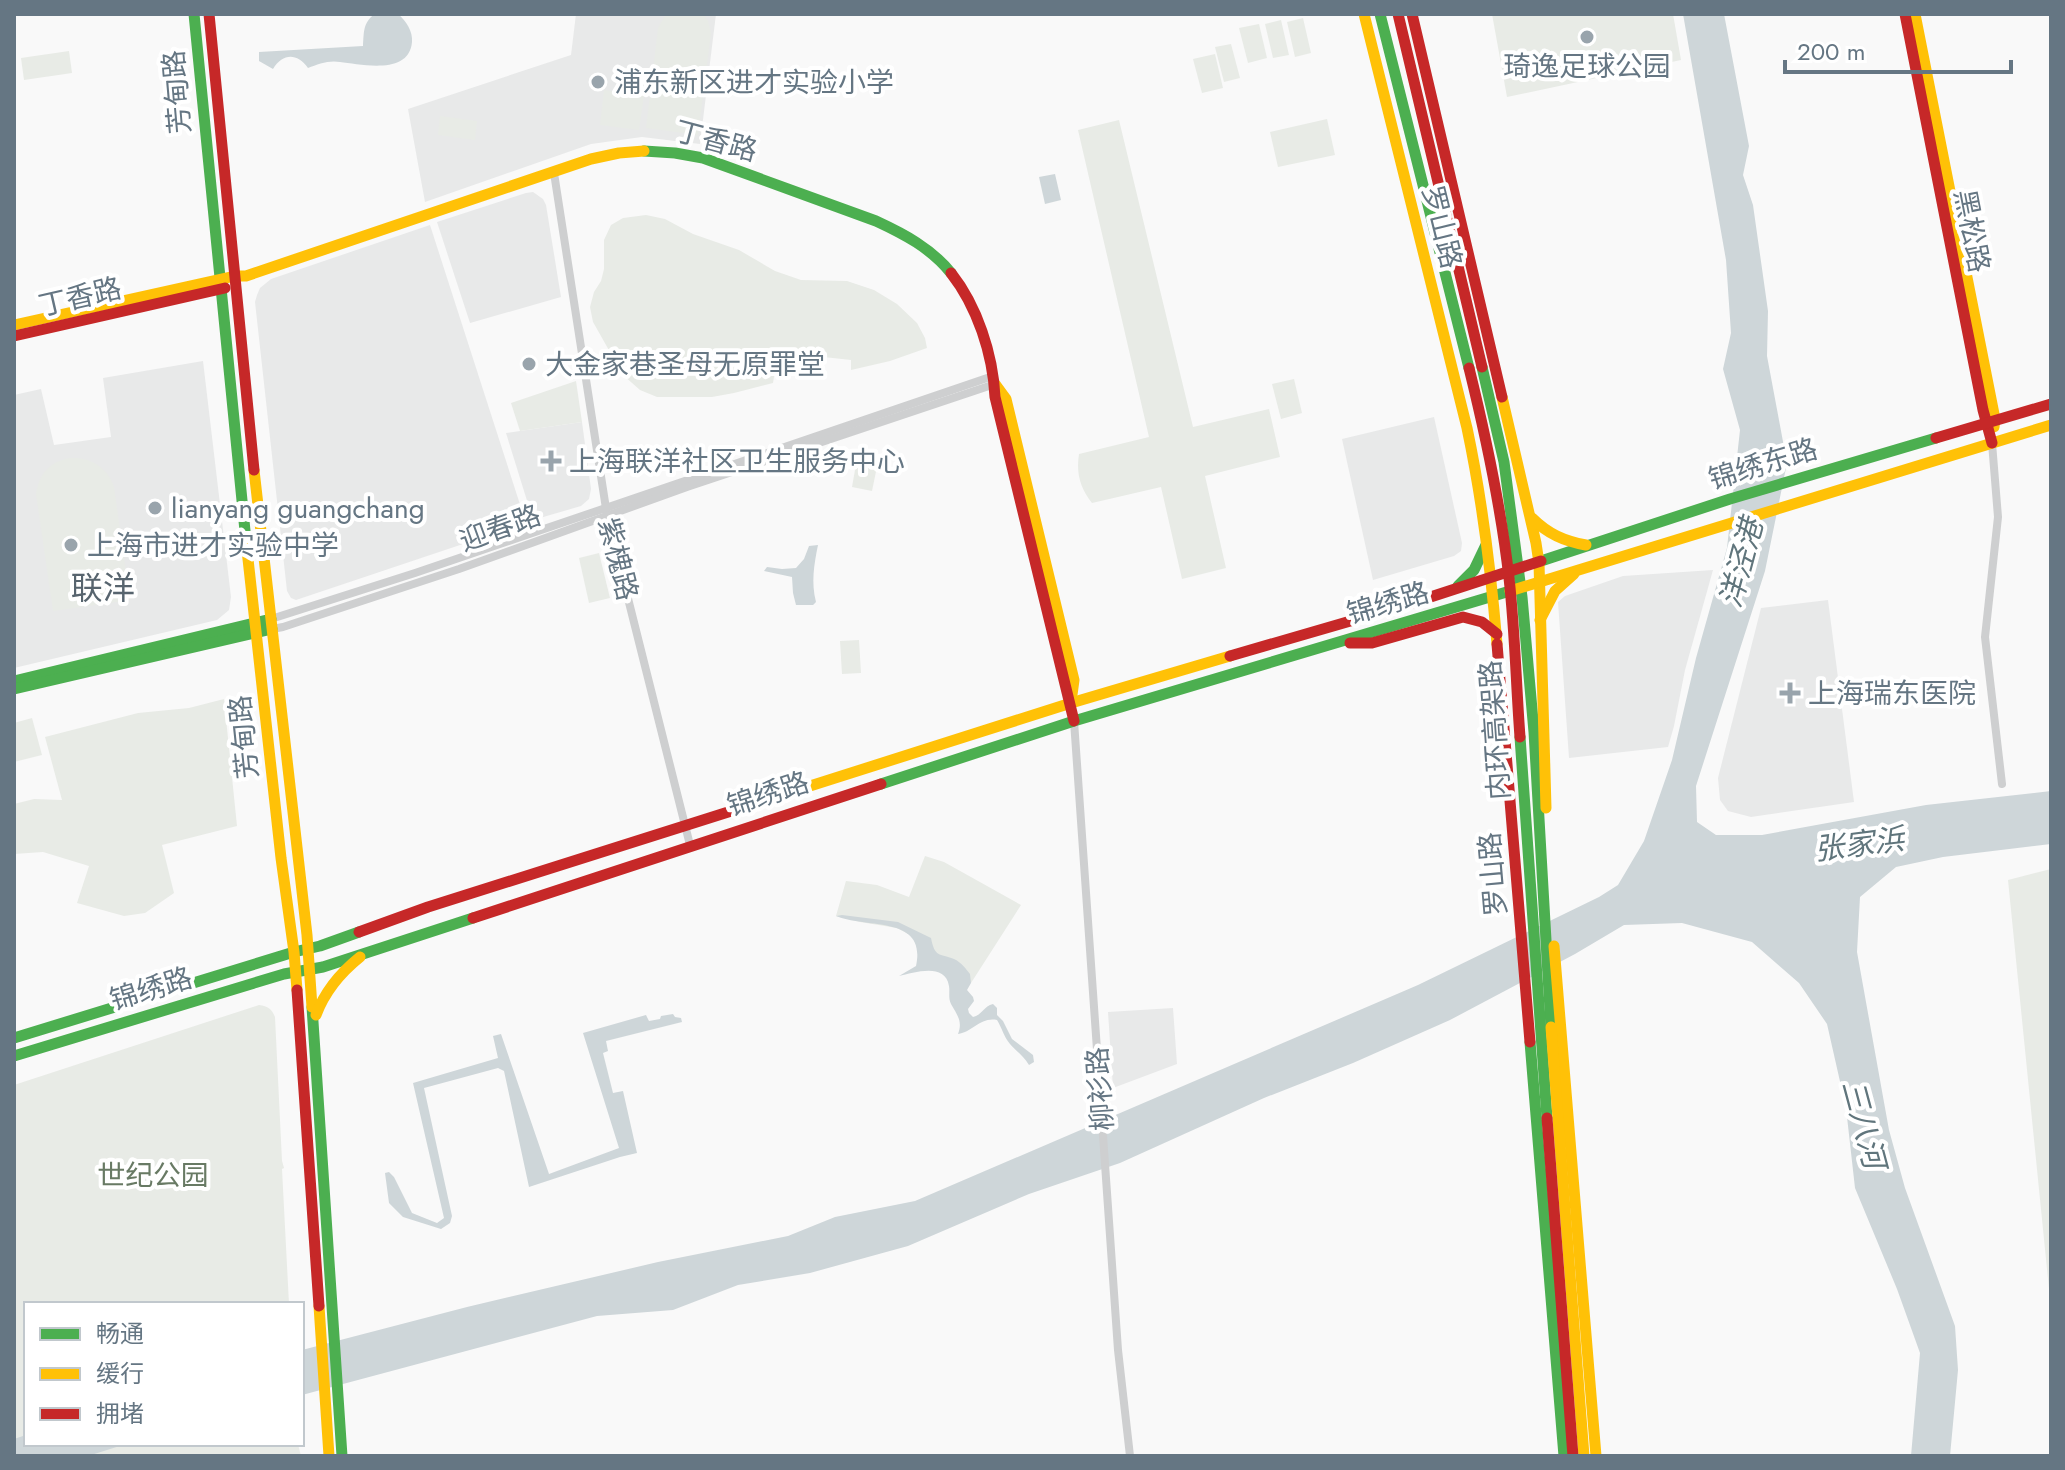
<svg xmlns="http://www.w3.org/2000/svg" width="2065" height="1470" font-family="Jost,'Noto Sans SC',sans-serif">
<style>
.built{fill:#e8e9e9}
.green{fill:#e8ebe6}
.water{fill:#ced6d9}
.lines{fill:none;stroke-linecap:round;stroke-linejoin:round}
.street{stroke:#cecfd0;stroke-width:8}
.fast{stroke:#4caf50;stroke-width:11}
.slow{stroke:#ffc107;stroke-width:11}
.jam{stroke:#c62828;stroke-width:11}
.poi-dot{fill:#99a4ac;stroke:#fff;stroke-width:3}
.labels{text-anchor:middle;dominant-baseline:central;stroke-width:8;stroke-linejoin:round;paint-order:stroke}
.poi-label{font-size:28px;fill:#657683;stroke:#fff;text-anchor:start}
.street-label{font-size:28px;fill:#657683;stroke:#fff}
.park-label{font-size:28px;fill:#687a64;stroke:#fff}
.water-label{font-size:30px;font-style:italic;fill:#60757c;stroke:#fff}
.quarter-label{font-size:32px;fill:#57646e;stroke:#fff}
</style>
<rect width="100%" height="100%" fill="#f9f9f9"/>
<g class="built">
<polygon points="576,14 716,14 700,144 642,137 591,144 425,202 408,109 571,55"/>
<polygon points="533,192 543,199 546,205 561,297 470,323 437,222 526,193"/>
<polygon points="430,225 526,523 296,600 291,598 287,591 255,302 257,295 260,288 271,279"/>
<polygon points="203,361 231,597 229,610 217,620 14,668 14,395 41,389 54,445 111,437 103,378"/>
<polygon points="1434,417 1462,543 1461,551 1454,556 1373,580 1342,439"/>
<polygon points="582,422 591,489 589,499 581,506 533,520 506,433"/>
<polygon points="1713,570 1685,670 1674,726 1668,747 1569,758 1558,602 1565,596 1623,576"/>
<polygon points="1828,600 1854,802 1751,817 1728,811 1720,800 1718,778 1761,608"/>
<polygon points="1173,1008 1177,1064 1113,1088 1108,1012"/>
</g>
<g class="green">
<polygon points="666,14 703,14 708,21 711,33 698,135 646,128 658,28"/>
<polygon points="1492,14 1673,14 1681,60 1507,97"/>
<polygon points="1303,18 1311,53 1295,57 1287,22"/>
<polygon points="1281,20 1289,55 1273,58 1265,24"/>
<polygon points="1259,24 1267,58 1248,63 1239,28"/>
<polygon points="1231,44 1240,78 1224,82 1215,47"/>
<polygon points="69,51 72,73 24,80 21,58"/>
<polygon points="1215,54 1223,88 1202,93 1193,59"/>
<polygon points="604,90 644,95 639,130 600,125"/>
<polygon points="440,116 477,121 475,140 438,135"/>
<polygon points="1327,119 1335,155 1278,167 1270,132"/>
<path d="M 1119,120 L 1193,427 L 1269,409 L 1280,457 L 1205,476 L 1226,568 L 1182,579 L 1161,487 L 1092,503 C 1080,488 1076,473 1079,454 L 1149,437 L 1078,130 Z"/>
<polygon points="646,215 665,219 693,234 739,250 775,271 801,280 847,281 874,290 897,304 917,323 925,338 927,348 890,361 851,370 851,360 778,352 773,383 734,393 712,397 657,397 640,390 623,375 593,322 590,307 594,292 601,281 604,269 604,240 611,225 623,218"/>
<polygon points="1294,379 1302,413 1281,419 1272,384"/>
<polygon points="576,381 582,422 520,431 511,403"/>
<polygon points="858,453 879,457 872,491 852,487"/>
<path d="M 70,458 C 91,457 107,467 114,487 L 130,600 L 53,611 L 36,494 C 39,473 50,462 70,458 Z"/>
<polygon points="599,553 610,598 589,603 579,558"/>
<polygon points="859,640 861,673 842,674 840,641"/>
<polygon points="224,699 237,826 162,845 174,893 145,913 124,916 77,903 89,866 43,852 14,854 14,804 34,799 62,800 45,737 138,713 189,708"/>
<polygon points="32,718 42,755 14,762 14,723"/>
<polygon points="925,856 944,862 1021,905 971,983 954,976 912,936 897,928 860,922 836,916 846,881 877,885 909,897"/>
<polygon points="2051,869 2051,1309 2008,880"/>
<path d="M 259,1005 C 268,1006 272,1009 275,1017 L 282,1161 L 284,1168 L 282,1169 L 289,1304 L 26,1304 L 26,1444 L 298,1444 L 301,1456 L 14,1456 L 14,1085 Z"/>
</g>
<g class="water">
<path d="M 375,14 L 398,14 C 406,21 413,31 412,42 C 409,76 360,64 340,62 C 329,60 318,64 308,68 C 297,53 283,53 273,69 L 259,61 L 259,52 L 363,46 C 364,32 363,22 375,14 Z"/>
<polygon points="1683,14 1724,14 1749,146 1743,175 1753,205 1768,311 1767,356 1787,463 1765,571 1696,786 1697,822 1716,835 1762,835 1926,805 2051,791 2051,844 1943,857 1896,867 1860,897 1857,952 1889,1130 1905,1188 1955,1326 1958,1370 1950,1456 1911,1456 1920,1353 1897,1289 1855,1188 1846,1108 1827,1024 1799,983 1752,942 1682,923 1624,925 1575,954 1450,1020 1353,1063 1264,1098 1120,1163 1029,1194 908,1246 810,1273 738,1285 673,1310 597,1316 302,1395 302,1350 467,1307 658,1262 788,1236 835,1217 915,1201 1418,985 1599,897 1618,885 1644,841 1672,760 1696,658 1727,548 1740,430 1723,369 1731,333 1726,260"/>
<polygon points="1055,174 1061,200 1045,204 1039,177"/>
<path d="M 818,545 C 814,565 811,582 816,602 L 813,605 L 796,605 L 793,593 L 792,577 L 764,571 L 767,567 L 782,569 L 796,568 L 804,559 L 809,546 Z"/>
<path d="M 842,915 L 898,922 L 931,938 C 935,958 939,953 954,959 C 961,962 966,969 970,974 L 971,983 L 967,990 L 973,997 L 974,1001 L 968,1009 L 969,1013 L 973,1017 C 982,1015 984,1006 993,1004 L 997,1008 L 997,1015 L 1003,1021 L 1012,1039 L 1033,1055 L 1034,1062 L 1029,1065 C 1024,1056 1017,1052 1010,1044 C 1004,1037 1002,1028 997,1020 C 980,1017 973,1032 958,1034 C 963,1021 957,1015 951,1004 C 948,998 950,992 949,986 C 945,962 914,973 899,976 L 916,966 C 927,915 867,929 836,916 Z"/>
<polygon points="673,1014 675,1017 681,1018 682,1022 606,1041 608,1051 603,1053 613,1093 623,1091 637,1153 620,1157 529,1187 504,1071 498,1068 424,1088 452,1216 450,1223 441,1229 403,1217 389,1203 385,1173 389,1172 394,1177 412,1213 437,1223 444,1218 413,1083 498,1058 493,1036 501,1034 549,1174 619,1148 583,1033 646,1015 649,1021 660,1019 661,1016"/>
<polygon points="26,1435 26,1444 126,1444 88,1456 14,1456 14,1439"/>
</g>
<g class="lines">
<g class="street">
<polyline points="554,173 607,515 690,845"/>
<polyline points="1992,443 1998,517 1985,637 2002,784"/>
<polyline points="271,619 415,573 993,376"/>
<polyline points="272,629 283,627 459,569 687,487 995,384"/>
<polyline points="1074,721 1118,1350 1130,1456"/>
</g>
<g class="fast">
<polyline points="194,14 246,541"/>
<polyline points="1380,14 1469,368"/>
<path d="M 644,151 L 675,153 L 703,158 L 876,221 C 904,234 931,248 951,273"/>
<polyline points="1482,367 1504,462 1522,597 1534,732 1551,1027"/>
<polyline points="1541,561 1730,499 1936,438"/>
<polyline points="1458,586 1474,570 1486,545"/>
<polyline points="14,681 271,619"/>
<polyline points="14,689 272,629"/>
<polyline points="1520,737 1547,1118"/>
<polyline points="881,784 1074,721 1510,591"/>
<polyline points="312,1007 342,1456"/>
<polyline points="14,1038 294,952 320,946 359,932"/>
<polyline points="1530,1042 1564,1456"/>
<polyline points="14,1056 284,974 323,967 473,918"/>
</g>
<g class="slow">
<path d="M 1364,14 L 1467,428 C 1482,499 1491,571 1497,644"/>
<polyline points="1915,14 1995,419 1994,427"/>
<polyline points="14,325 235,276 246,276 591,159 619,153 644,151"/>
<polyline points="995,384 1006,399 1074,680 1071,702"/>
<polyline points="1502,397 1536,543 1539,563 1546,808"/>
<polyline points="254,470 307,935 312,1007"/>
<path d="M 1532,518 C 1548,534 1564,541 1586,545"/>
<polyline points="246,541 281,858 294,952 297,990"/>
<polyline points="1510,591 2051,425"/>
<polyline points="1540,620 1555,591 1574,574"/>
<polyline points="744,807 1071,703 1230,656"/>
<polyline points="1554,946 1596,1456"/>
<path d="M 316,1015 C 325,991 340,973 360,957"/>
<polyline points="1551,1027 1584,1456"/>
<polyline points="319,1306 329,1456"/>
</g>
<g class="jam">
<polyline points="209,14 254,470"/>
<polyline points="1398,14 1482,367"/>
<polyline points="1412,14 1502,397"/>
<polyline points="1905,14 1983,410 1992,443"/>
<path d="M 951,273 C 977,306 993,354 995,397 L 1074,721"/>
<polyline points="14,336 225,288"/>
<path d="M 1469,368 C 1486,437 1501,507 1509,578 C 1515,631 1516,684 1520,737"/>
<polyline points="1936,438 2051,404"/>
<polyline points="1350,643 1372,643 1463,617 1482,622 1497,634"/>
<polyline points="1497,644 1530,1042"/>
<polyline points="1230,656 1409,604 1541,561"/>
<polyline points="473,918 881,784"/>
<polyline points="359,932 428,907 744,807"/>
<polyline points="297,990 319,1306"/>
<polyline points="1547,1118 1573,1456"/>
</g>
</g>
<g class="poi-dot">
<circle cx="1587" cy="37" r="8"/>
<circle cx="598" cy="82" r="8"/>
<circle cx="529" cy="364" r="8"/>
<path d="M547 449h8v8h8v8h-8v8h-8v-8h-8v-8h8z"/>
<circle cx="155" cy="508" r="8"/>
<circle cx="71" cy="545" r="8"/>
<path d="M1786 681h8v8h8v8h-8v8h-8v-8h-8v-8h8z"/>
</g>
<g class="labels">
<g class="poi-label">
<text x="1587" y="66" text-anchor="middle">琦逸足球公园</text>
<text x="614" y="82">浦东新区进才实验小学</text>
<text x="545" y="364">大金家巷圣母无原罪堂</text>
<text x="569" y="461">上海联洋社区卫生服务中心</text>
<text x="171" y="508">lianyang guangchang</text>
<text x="87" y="545">上海市进才实验中学</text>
<text x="1808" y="693">上海瑞东医院</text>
</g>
<g class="street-label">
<text transform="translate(177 92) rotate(-95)">芳甸路</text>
<text transform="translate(716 141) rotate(15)">丁香路</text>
<text transform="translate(1442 227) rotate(76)">罗山路</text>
<text transform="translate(1972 231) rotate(79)">黑松路</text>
<text transform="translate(80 297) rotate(-13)">丁香路</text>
<text transform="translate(1763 464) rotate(-17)">锦绣东路</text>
<text transform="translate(500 528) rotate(-20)">迎春路</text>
<text transform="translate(618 559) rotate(76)">紫槐路</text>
<text transform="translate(1388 603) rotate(-16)">锦绣路</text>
<text transform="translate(1495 730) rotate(-94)">内环高架路</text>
<text transform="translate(244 737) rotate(-96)">芳甸路</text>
<text transform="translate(768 794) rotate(-18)">锦绣路</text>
<text transform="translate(1493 874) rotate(-95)">罗山路</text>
<text transform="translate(151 989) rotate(-17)">锦绣路</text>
<text transform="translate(1100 1089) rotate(-94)">柳衫路</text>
</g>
<g class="park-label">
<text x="153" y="1175">世纪公园</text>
</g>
<g class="water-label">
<text transform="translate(1741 563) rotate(-75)">洋泾港</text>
<text transform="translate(1859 844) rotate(-7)">张家浜</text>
<text transform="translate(1864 1124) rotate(75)">三八河</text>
</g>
<g class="quarter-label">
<text x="103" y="588">联洋</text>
</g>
</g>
<rect width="2065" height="1470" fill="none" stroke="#657683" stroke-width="32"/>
<rect x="24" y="1302" width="280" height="144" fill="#ffffff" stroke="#c1c8cd" stroke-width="2"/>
<rect x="40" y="1328" width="40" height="12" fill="#4caf50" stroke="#c1c8cd" stroke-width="2"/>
<text x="96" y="1342" font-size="24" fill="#657683">畅通</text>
<rect x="40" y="1368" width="40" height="12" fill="#ffc107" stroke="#c1c8cd" stroke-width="2"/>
<text x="96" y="1382" font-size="24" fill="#657683">缓行</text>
<rect x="40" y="1408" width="40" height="12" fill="#c62828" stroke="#c1c8cd" stroke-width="2"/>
<text x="96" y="1422" font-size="24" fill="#657683">拥堵</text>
<path d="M1785 60v12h226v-12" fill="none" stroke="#657683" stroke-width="4"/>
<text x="1797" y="60" font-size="24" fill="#657683" stroke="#ffffff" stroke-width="6" paint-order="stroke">200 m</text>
</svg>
